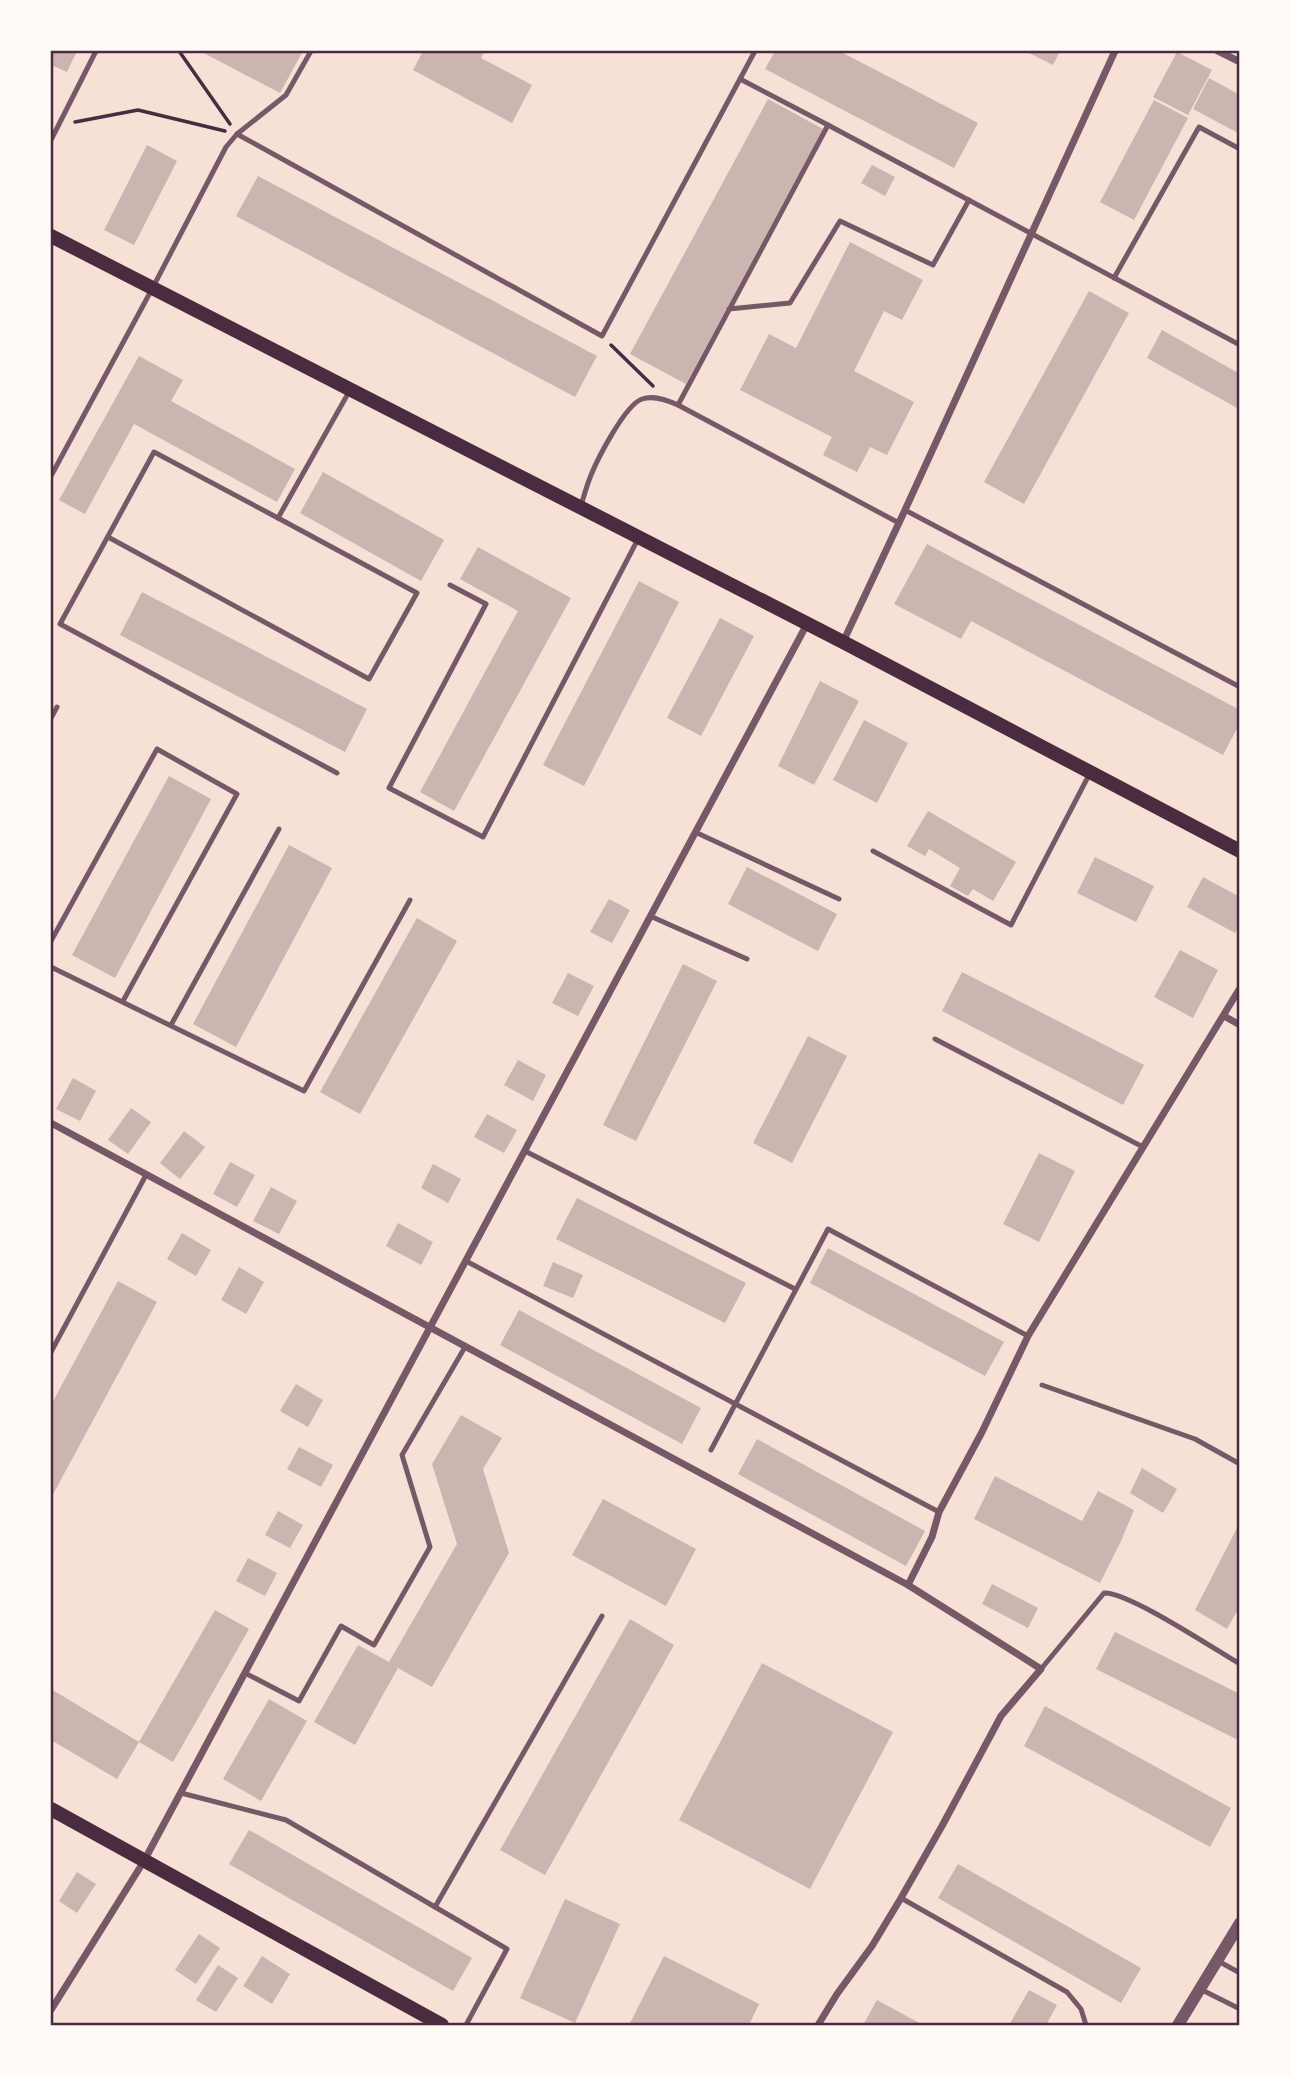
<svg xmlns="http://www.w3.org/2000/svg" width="1291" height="2076" font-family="'Noto Sans',sans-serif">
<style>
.building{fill:#ccb4b1}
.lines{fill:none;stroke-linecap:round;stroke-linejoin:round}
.path{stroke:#4a2c40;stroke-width:3.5}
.service{stroke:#755966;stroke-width:5}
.minor{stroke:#755966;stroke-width:7}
.tertiary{stroke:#755966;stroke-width:12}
.secondary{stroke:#4a2c40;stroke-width:14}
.neatline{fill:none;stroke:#4a2c40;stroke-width:2.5}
</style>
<rect width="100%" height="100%" fill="#f7e1d7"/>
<g class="building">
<polygon points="51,51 77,51 67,72 51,65"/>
<polygon points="200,51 303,51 280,93"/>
<polygon points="423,51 485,51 481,58 532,85 512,123 413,70"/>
<polygon points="775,51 839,51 978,123 954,168 765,69"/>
<polygon points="1025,51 1060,51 1053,65"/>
<polygon points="1177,52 1212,70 1188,115 1153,97"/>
<polygon points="1209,78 1240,95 1240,134 1193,109"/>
<polygon points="768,99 823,129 686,384 630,354"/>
<polygon points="1154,100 1188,118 1134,220 1100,202"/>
<polygon points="147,145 177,161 134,245 104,230"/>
<polygon points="872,165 895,177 885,196 861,183"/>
<polygon points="258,176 597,356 575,397 236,216"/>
<polygon points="850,242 923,280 902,320 884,311 854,371 914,402 887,455 870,447 857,472 823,455 832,437 740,390 769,334 796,348"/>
<polygon points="1089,291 1129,313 1024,504 984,482"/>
<polygon points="1162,330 1240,374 1239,409 1147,358"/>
<polygon points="139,356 183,380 171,401 295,469 277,502 134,424 85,514 59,500"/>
<polygon points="323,472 444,540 421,581 300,513"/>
<polygon points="927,544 1240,710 1240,723 1223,755 971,621 961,639 894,604"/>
<polygon points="478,547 571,598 454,811 420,792 518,611 460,579"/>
<polygon points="639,581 679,602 584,786 543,765"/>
<polygon points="142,592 367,709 345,752 120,635"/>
<polygon points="720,618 754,636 701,736 667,718"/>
<polygon points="820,681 859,701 814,785 778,766"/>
<polygon points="864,720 908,743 877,803 833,780"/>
<polygon points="169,776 211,799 115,978 72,955"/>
<polygon points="928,811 1016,862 993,901 973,889 968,896 950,886 960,868 929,849 925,856 907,846"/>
<polygon points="289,845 332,868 236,1047 193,1024"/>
<polygon points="1095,857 1154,886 1136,922 1077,893"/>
<polygon points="747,867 837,914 818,951 728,904"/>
<polygon points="1203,877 1240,897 1240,924 1235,933 1187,907"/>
<polygon points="609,899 630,910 612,943 590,932"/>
<polygon points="417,918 457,941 360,1114 320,1092"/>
<polygon points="1180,950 1218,970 1193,1018 1154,997"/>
<polygon points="683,964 717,981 636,1141 603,1125"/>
<polygon points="962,972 1144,1065 1123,1105 942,1011"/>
<polygon points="568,973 594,986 578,1016 552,1003"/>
<polygon points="808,1036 847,1056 792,1163 753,1143"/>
<polygon points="518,1060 546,1075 533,1101 504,1085"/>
<polygon points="73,1078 96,1091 80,1121 56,1109"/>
<polygon points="131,1108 151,1122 128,1154 108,1140"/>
<polygon points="487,1114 517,1130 504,1153 474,1137"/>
<polygon points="184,1131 205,1147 180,1179 160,1163"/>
<polygon points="1039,1153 1075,1171 1039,1242 1003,1224"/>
<polygon points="230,1162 255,1175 237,1207 213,1194"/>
<polygon points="433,1164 461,1179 448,1203 421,1188"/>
<polygon points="271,1187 297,1201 279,1234 253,1221"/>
<polygon points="577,1198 746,1283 725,1323 556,1239"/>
<polygon points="398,1223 433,1242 421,1265 386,1246"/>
<polygon points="182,1233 211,1250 196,1276 167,1259"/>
<polygon points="828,1248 1004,1342 985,1376 810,1283"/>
<polygon points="553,1262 583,1275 573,1298 543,1286"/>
<polygon points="239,1267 264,1282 246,1314 221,1300"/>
<polygon points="118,1281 157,1302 51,1498 51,1405"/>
<polygon points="519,1310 701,1408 682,1444 500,1345"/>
<polygon points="296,1384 323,1400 308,1427 280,1411"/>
<polygon points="461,1415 502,1438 483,1469 509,1553 432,1687 398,1668 355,1745 314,1722 358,1645 389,1662 457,1544 432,1464"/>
<polygon points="757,1439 925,1531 906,1566 738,1474"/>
<polygon points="299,1447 333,1465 321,1487 287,1469"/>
<polygon points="1142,1468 1177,1489 1163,1513 1130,1493"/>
<polygon points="995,1476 1082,1521 1098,1491 1134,1510 1121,1541 1100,1583 974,1519"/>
<polygon points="603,1499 696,1549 666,1606 572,1555"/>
<polygon points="278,1511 303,1525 290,1548 265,1535"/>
<polygon points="1240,1522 1240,1606 1227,1629 1195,1610"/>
<polygon points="248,1558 277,1573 265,1596 236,1581"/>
<polygon points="992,1584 1038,1608 1028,1628 982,1604"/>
<polygon points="215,1610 249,1629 173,1762 139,1742"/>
<polygon points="630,1619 674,1645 545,1875 500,1850"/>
<polygon points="1115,1632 1240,1694 1240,1741 1096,1669"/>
<polygon points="762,1663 893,1732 810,1889 679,1820"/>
<polygon points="51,1689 139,1742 117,1779 51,1740"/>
<polygon points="269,1699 307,1721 261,1801 223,1779"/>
<polygon points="1045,1706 1231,1808 1210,1847 1024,1746"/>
<polygon points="249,1830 472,1958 453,1991 229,1864"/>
<polygon points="958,1864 1141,1968 1121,2003 938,1898"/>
<polygon points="77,1872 96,1884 77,1913 59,1901"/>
<polygon points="565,1899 620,1924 575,2023 520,1998"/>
<polygon points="199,1934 220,1948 196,1984 175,1970"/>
<polygon points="262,1956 290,1974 272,2004 243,1986"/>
<polygon points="664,1956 759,2004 749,2025 629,2025"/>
<polygon points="218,1965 238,1978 216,2012 196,2000"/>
<polygon points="1029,1990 1057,2005 1046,2025 1009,2025"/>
<polygon points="877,2000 923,2025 863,2025"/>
</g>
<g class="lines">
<g class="path">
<polyline points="179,51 230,124"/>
<polyline points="75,122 138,110 225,131"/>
<polyline points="611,345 653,386"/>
</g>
<g class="service">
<polyline points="740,79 828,125"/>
<polyline points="237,134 602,336 755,51"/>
<polyline points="51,140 96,51"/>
<polyline points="1114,278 1199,127 1240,149"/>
<polyline points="729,309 790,303 840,221 933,265 969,200"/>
<polyline points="678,405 828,125 1240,345"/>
<polyline points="51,476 152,289 226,147 237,134 286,95 311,51"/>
<path d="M 581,506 C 584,495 587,485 591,475 C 598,458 625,405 642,399 C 654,395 667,400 678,405 L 899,523"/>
<polyline points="905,510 1240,687"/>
<polyline points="278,518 154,452 60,624 337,773"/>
<polyline points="108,537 369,679 417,593 278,518 350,390"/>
<polyline points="450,585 486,604 389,788 483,837 638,539"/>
<polyline points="51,718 57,707"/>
<polyline points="695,832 839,899"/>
<polyline points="873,851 1011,925 1090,773"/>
<polyline points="650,916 747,959"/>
<polyline points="51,941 157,749 237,794 123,1001"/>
<polyline points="51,967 304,1091 410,900"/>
<polyline points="171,1025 279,829"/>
<polyline points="935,1039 1143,1147"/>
<polyline points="525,1151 795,1289"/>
<polyline points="466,1261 939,1512"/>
<polyline points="51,1352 146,1175"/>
<polyline points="1042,1385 1195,1439 1240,1464"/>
<polyline points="711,1450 828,1229 1028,1336"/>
<path d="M 1041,1669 L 1104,1593 C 1129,1592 1214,1649 1240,1664"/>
<polyline points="245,1673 299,1701 341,1626 374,1645 430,1547 402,1455 465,1347"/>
<polyline points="181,1793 286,1820 507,1949 466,2025"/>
<polyline points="901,1898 1067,1992 1081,2009 1086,2025"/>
<polyline points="435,1907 602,1616"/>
<polyline points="1218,1961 1240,1973"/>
<polyline points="1200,1989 1240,2009"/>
</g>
<g class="minor">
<polyline points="1218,51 1240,62"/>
<polyline points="843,642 905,510 1115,51"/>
<polyline points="1224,1016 1240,1025"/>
<polyline points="51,1123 908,1585 1041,1669 1001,1716 942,1826 901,1898 872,1946 837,1994 818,2025"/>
<polyline points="908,1585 932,1537 939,1512 982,1432 1028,1336 1240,988"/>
<polyline points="51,2010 144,1861 807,624"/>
</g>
<polyline class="tertiary" points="1178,2025 1240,1923"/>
<g class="secondary">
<polyline points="51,236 843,642 1240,851"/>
<polyline points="51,1809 442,2025"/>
</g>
</g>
<rect width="1291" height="2076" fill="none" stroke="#fffaf5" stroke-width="105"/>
<rect x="52" y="52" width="1186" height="1972" class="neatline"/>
</svg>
